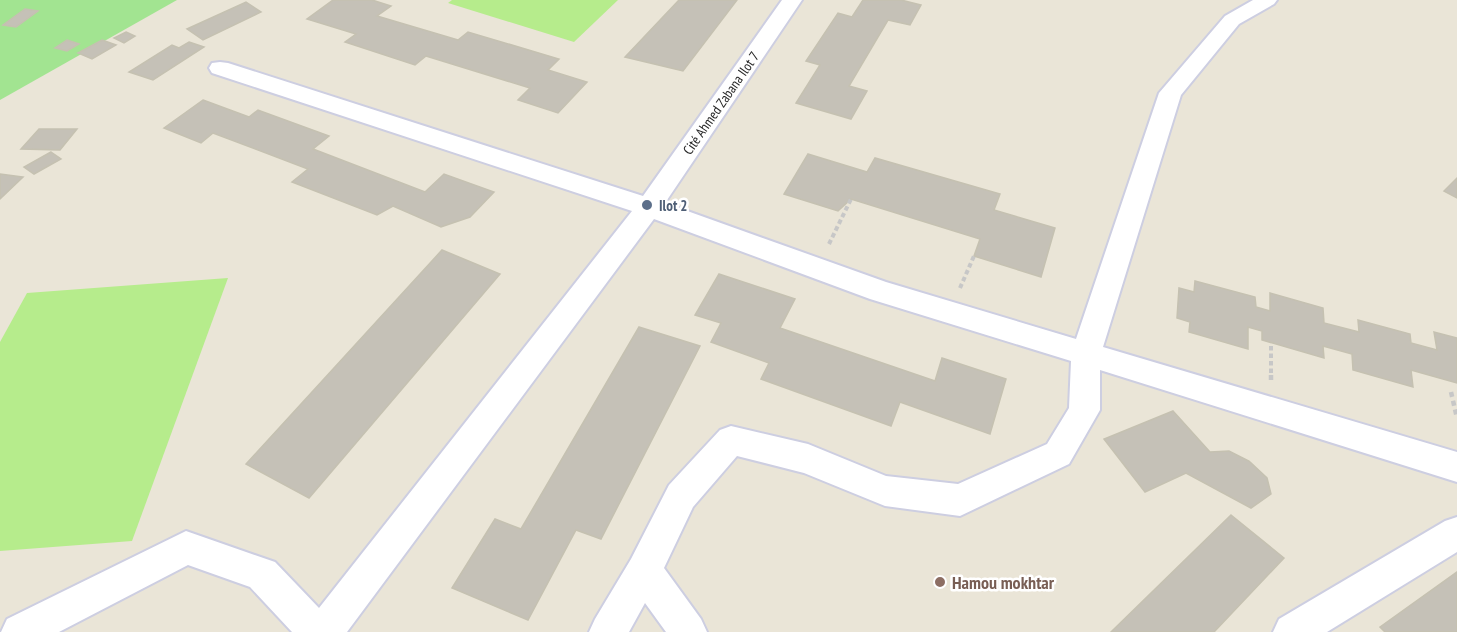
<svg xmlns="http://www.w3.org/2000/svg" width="1457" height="632" font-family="'PT Sans Narrow',sans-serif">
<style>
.green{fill:#a2e491}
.pitch{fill:#b6ec8c}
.building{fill:#c5c1b7;stroke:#c5c1b1;stroke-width:1.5}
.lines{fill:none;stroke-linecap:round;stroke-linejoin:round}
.minor-casing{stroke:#cdcee1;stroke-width:4}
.path-far1{stroke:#c7c7c7;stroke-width:4;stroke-dasharray:4.5 3;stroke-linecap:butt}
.path{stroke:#c7c7c7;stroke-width:4.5;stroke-dasharray:5 4;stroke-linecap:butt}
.minor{fill:#fff;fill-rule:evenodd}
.service-dot{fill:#5c6f8a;stroke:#fff;stroke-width:2}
.education-dot{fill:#8d6e63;stroke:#fff;stroke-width:2}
.labels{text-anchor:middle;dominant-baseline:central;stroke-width:5;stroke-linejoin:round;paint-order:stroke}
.far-street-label{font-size:14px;fill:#272727;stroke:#fff}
.service-label{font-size:15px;font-weight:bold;fill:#4e5e75;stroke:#fff;text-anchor:start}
.near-education-label{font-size:18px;font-weight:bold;fill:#785e54;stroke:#fff;text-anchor:start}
</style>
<rect width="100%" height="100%" fill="#eae5d7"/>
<polygon class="green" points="0,0 177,0 0,100"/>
<g class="pitch">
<polygon points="452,0 618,0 574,42 448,3"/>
<polygon points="228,278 132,541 0,551 0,342 27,293"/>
</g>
<g class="building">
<polygon points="333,0 372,0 391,6 377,16 458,40 468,32 559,59 548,70 587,82 558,113 518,100 530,88 426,56 415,65 345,42 356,34 307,19"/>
<polygon points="679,0 737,0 683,71 625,57"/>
<polygon points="863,0 901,0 921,5 910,25 888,20 849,86 867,91 851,119 796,103 820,65 806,61 838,13 852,17"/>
<polygon points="246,2 261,12 203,40 187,29"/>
<polygon points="25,9 38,11 16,27 3,25"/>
<polygon points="126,32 135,36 124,43 114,38"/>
<polygon points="67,40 79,44 67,51 55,48"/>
<polygon points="102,40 116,45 92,59 78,53"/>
<polygon points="189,42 204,47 153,80 129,72 172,45 179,48"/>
<polygon points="203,100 249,117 258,110 329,136 313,149 425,192 444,174 494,192 470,217 441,227 393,206 377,215 292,182 308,169 213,133 201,143 164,128"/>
<polygon points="39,129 77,129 60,150 21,149"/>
<polygon points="51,152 61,159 34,174 24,167"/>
<polygon points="808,154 867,172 875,158 1000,194 994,210 1055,228 1041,277 974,256 980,239 851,199 838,211 784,194"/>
<polygon points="0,174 23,177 0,199"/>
<polygon points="1457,178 1457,198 1444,191"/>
<polygon points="442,250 500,274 309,498 246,464"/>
<polygon points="719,274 795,299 780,328 935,381 942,358 1006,379 990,434 900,402 891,426 761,379 769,363 711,342 721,323 695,315"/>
<polygon points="1195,281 1255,297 1256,307 1270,311 1270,293 1323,308 1324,323 1359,332 1358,320 1410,334 1411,343 1437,350 1434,332 1457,338 1457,383 1411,370 1413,387 1353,370 1352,354 1323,346 1324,358 1262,340 1262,331 1248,327 1248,349 1189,332 1190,322 1177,318 1179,288 1194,292"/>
<polygon points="639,327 700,346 601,539 576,530 528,620 452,588 495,519 521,529"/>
<polygon points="1173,411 1210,452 1229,451 1249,461 1267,478 1271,494 1251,508 1186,473 1145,492 1104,439"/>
<polygon points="1231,515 1284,558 1214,632 1111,632"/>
<polygon points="1457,572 1457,632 1385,632 1380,627"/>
</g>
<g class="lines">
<g class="minor-casing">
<g id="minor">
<polygon points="782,0 802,0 665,203 886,282 1076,339 1159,93 1225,16 1253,0 1277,0 1274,4 1239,24 1181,95 1103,347 1457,452 1457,482 1100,370 1100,410 1069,464 960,516 885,506 804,473 737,456 693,507 664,568 701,619 707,632 666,632 645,603 629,632 589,632 595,619 631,559 669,485 720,430 731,426 808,444 886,476 958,484 1047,444 1069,408 1071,361 870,299 654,219 347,632 292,632 250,587 188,565 59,632 1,632 7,619 186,531 275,562 319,608 632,211 212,73 209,68 212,63 220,62 228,63 643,196"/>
<polygon points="1457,517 1457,552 1327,632 1273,632 1279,619 1445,521"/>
</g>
</g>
<g class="path-far1">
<polyline points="829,244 851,199"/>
<polyline points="960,288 974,256"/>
<polyline points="1271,346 1271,376"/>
</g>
<g class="path">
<polyline points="1271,375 1271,382"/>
<polyline points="1451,392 1457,418"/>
</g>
<use href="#minor" class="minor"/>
</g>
<circle class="service-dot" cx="647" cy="205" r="6"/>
<circle class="education-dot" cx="940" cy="582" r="6"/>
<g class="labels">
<g class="far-street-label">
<text transform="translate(721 103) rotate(-55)">Cité Ahmed Zabana Ilot 7</text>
</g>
<g class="service-label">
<text x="659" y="205">Ilot 2</text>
</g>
<g class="near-education-label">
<text x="952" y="582">Hamou mokhtar</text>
</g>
</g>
</svg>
